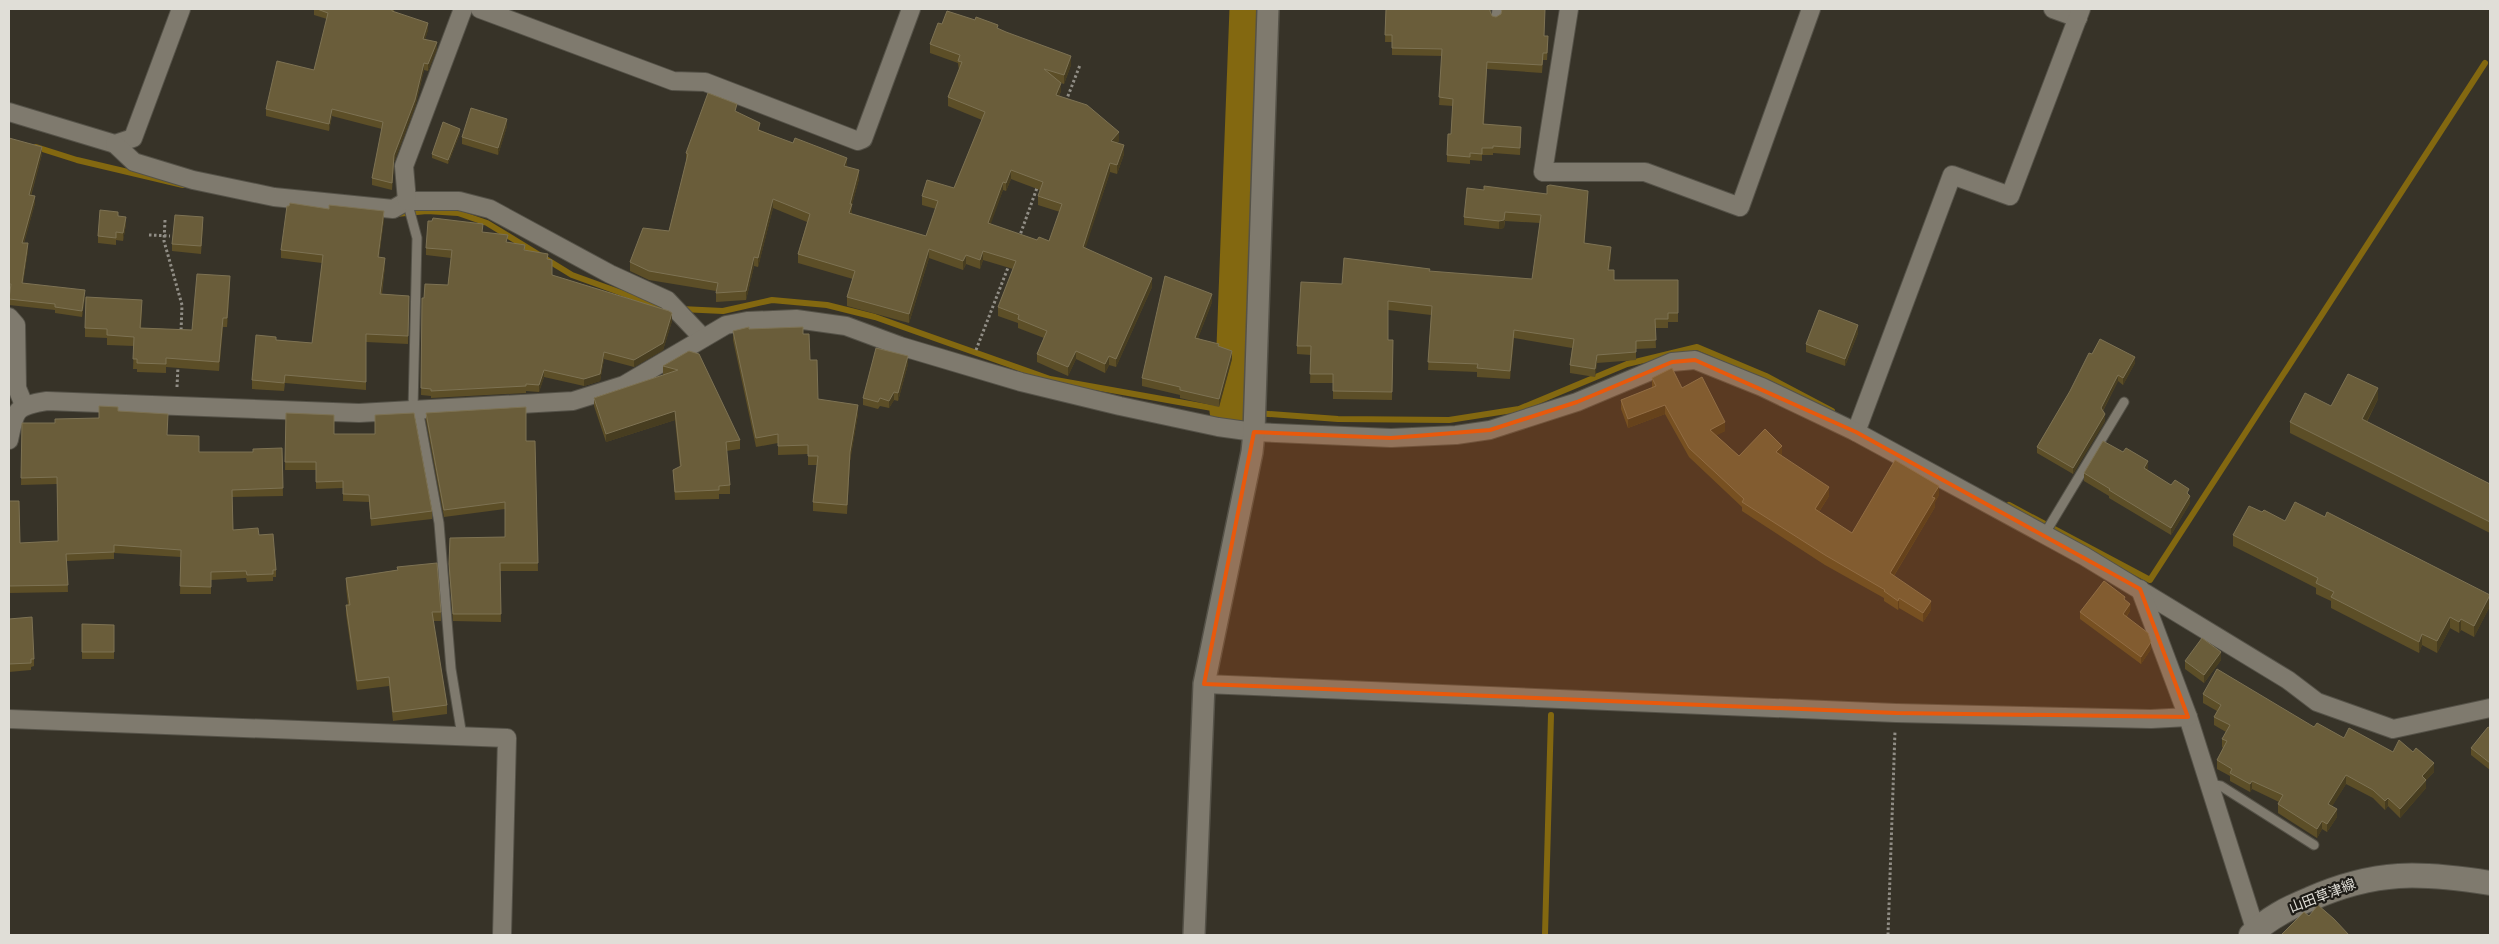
<svg xmlns="http://www.w3.org/2000/svg" width="2499" height="944" font-family="Lato,'Noto Sans JP',sans-serif">
<style>
.lines{fill:none;stroke-linecap:round;stroke-linejoin:round}
.stream{stroke:#836810;stroke-width:6}
.river{stroke:#836810;stroke-width:39}
.service-casing{stroke:#555248;stroke-width:11}
.minor-casing{stroke:#555248;stroke-width:20}
.tertiary-casing{stroke:#555248;stroke-width:24}
.secondary-casing{stroke:#555248;stroke-width:26}
.path{stroke:#918e86;stroke-width:3;stroke-dasharray:2.5 2.5;stroke-linecap:butt}
.service{stroke:#7f7a6e;stroke-width:9}
.minor{stroke:#7f7a6e;stroke-width:18}
.tertiary{stroke:#7f7a6e;stroke-width:21}
.secondary{stroke:#7f7a6e;stroke-width:24}
.wall{fill:#5c4e27;fill-rule:evenodd}
.shaded-wall{fill:#473d20}
.building{fill:#6a5d3a;stroke:#7d7253;fill-rule:evenodd}
.marked{fill:#e8590c;fill-opacity:0.2;stroke:#e8590c;stroke-width:4;stroke-linejoin:round}
.labels{text-anchor:middle;dominant-baseline:central;stroke-width:4.5;stroke-linejoin:round;paint-order:stroke}
.street-label{font-size:14px;fill:#e0ded7;stroke:#1d1b16}
</style>
<rect width="100%" height="100%" fill="#373328"/>
<g class="lines">
<g class="stream">
<polyline points="36,147 77,160 183,185"/>
<polyline points="396,214 427,211 458,213 487,223 572,275 666,309"/>
<polyline points="681,309 723,311 772,300 827,305 875,317 1050,379 1229,411 1338,419 1449,420 1519,409 1627,364 1697,347 1766,376 1832,411"/>
<polyline points="2009,505 2150,580 2485,63"/>
<polyline points="1545,935 1551,715"/>
</g>
<polyline class="river" points="1229,411 1234,398 1249,9"/>
<g class="service-casing">
<g id="service">
<polyline points="1496,18 1497,9"/>
<polyline points="407,201 417,238 413,409"/>
<polyline points="418,409 439,523 451,669 462,736"/>
<polyline points="2044,535 2124,402"/>
<polyline points="2209,784 2221,786 2314,845"/>
</g>
</g>
<g class="minor-casing">
<g id="minor">
<polyline points="480,9 673,81 705,82 858,141 863,139 911,9"/>
<polyline points="1569,9 1543,172 1645,172 1740,207 1811,9"/>
<polyline points="2053,9 2078,18"/>
<polyline points="9,112 115,144 133,138 181,9"/>
<polyline points="115,144 134,162 193,180 274,197 393,209 407,201 459,201 490,209 610,274 667,300 703,338"/>
<polyline points="407,201 404,166 463,9"/>
<polyline points="9,317 16,325 17,388 24,405"/>
<polyline points="1856,432 1952,175 2010,196 2081,9"/>
<path d="M 9,440 C 15,410 15,406 47,401 L 359,413 L 573,401 L 624,385 L 726,325 L 747,321 L 796,319 L 846,326 L 900,346 L 1021,382 L 1120,406 L 1218,427 L 1254,432 L 1391,438 L 1456,435 L 1490,430 L 1577,402 L 1672,362 L 1695,360 L 1762,387 L 1856,432 L 2084,556 L 2288,680 L 2317,702 L 2393,729 L 2490,708"/>
<polyline points="2140,589 2188,717 2257,935"/>
<polyline points="1204,684 1896,713 2151,719 2188,717"/>
<polyline points="9,719 507,738 502,935"/>
</g>
</g>
<g class="tertiary-casing">
<polyline id="tertiary" points="1194,935 1204,684 1252,452 1254,432 1268,9"/>
</g>
<g class="secondary-casing">
<path id="secondary" d="M 2251,935 C 2268,918 2288,908 2310,899 C 2376,870 2420,872 2490,883"/>
</g>
<g class="path">
<polyline points="1066,101 1080,65"/>
<polyline points="165,220 164,241 182,305 181,332"/>
<polyline points="149,235 170,236"/>
<polyline points="1019,238 1038,185"/>
<polyline points="976,350 1009,265"/>
<polyline points="177,387 178,366"/>
<polyline points="1888,935 1895,731"/>
</g>
<use href="#service" class="service"/>
<use href="#minor" class="minor"/>
<use href="#tertiary" class="tertiary"/>
<use href="#secondary" class="secondary"/>
</g>
<g class="wall">
<polygon points="309,9 394,9 394,12 428,30 425,39 437,49 428,71 424,70 415,107 394,162 392,190 372,185 372,178 382,129 332,116 329,131 266,116 266,109 314,70 327,19 314,15 314,10"/>
<polygon points="1386,9 1491,9 1490,12 1492,16 1545,36 1548,43 1547,60 1543,60 1542,73 1487,69 1484,124 1521,127 1520,155 1493,153 1493,155 1482,155 1482,161 1470,160 1470,164 1447,162 1447,155 1451,134 1453,106 1439,105 1442,56 1392,55 1392,42 1385,42"/>
<path d="M 942,24 L 998,29 L 1071,65 L 1064,84 L 1061,83 L 1061,91 L 1059,96 L 1119,141 L 1117,143 L 1124,154 L 1117,174 L 1110,172 L 1085,248 L 1152,287 L 1116,367 L 1109,365 L 1105,373 L 1076,359 L 1068,376 L 1037,362 L 1037,354 L 1044,338 L 1018,328 L 1018,323 L 998,316 L 998,307 L 1013,269 L 983,260 L 980,269 L 966,264 L 963,270 L 929,258 L 909,323 L 847,306 L 847,297 L 853,279 L 798,263 L 798,254 L 807,222 L 773,208 L 758,267 L 754,266 L 746,300 L 716,302 L 716,291 L 649,280 L 630,271 L 630,262 L 669,231 L 686,162 L 686,153 L 737,112 L 760,130 L 847,167 L 859,179 L 852,204 L 852,214 L 926,236 L 936,209 L 922,205 L 922,196 L 954,188 L 982,120 L 948,106 L 948,97 L 959,70 L 958,63 L 930,53 L 930,44 ZM 1011,179 L 1040,190 L 1038,196 L 1038,205 L 1060,212 L 1049,241 L 1037,240 L 990,224 L 1003,190 L 1006,191 Z"/>
<polygon points="507,126 498,155 462,144 462,137"/>
<polygon points="460,133 448,164 432,158 432,154"/>
<polygon points="9,138 42,154 31,196 35,203 24,243 28,250 23,283 85,296 82,317 55,313 55,310 9,305 10,290 9,290"/>
<polygon points="1484,190 1588,200 1584,243 1611,255 1609,270 1614,280 1678,280 1678,322 1668,322 1668,328 1655,328 1656,348 1636,349 1636,360 1597,363 1595,377 1570,373 1570,365 1572,348 1514,338 1510,379 1477,377 1477,372 1428,370 1431,315 1388,310 1388,340 1393,340 1392,400 1333,399 1333,383 1310,383 1311,355 1297,354 1297,346 1342,284 1430,272 1532,279 1540,223 1505,221 1504,228 1499,229 1464,225 1464,217"/>
<polygon points="118,216 126,224 123,241 116,240 116,245 98,243 98,236"/>
<polygon points="384,219 379,257 385,266 382,294 409,296 408,344 366,342 366,390 285,383 284,391 252,389 252,380 276,340 312,343 322,263 281,258 281,250"/>
<polygon points="203,225 201,254 172,251 172,244"/>
<polygon points="483,232 525,250 548,259 552,275 672,321 663,350 634,367 604,359 600,381 584,386 544,377 539,392 526,391 526,393 431,398 431,396 421,395 422,298 424,298 448,285 451,258 426,255 426,248"/>
<polygon points="230,286 227,327 223,327 219,371 166,367 166,373 137,372 137,369 133,369 134,346 107,345 107,338 85,337 85,328 142,309 141,328 192,330"/>
<polygon points="1212,302 1198,338 1219,347 1232,359 1219,407 1180,398 1180,395 1142,386 1142,378"/>
<polygon points="749,329 803,334 810,360 818,399 858,414 850,461 847,514 813,511 813,502 817,465 808,465 808,454 778,455 778,443 756,447 733,340 733,331"/>
<polygon points="1858,333 1845,366 1806,352 1806,344"/>
<polygon points="689,351 740,440 740,449 726,451 730,485 730,494 719,494 719,499 675,500 673,470 680,467 675,420 606,442 594,406 594,398 664,375 663,375 663,366"/>
<polygon points="2092,354 2135,363 2123,385 2118,381 2103,411 2105,421 2073,474 2037,453 2037,447"/>
<polygon points="908,364 898,401 894,400 889,408 880,406 878,409 863,405 863,398"/>
<polygon points="1652,378 1682,388 1725,431 1716,435 1739,456 1782,455 1782,456 1829,496 1819,512 1852,533 1939,495 1935,502 1935,507 1894,576 1931,610 1923,622 1899,608 1898,610 1884,601 1884,598 1825,565 1742,511 1742,507 1689,457 1665,414 1628,428 1621,409 1621,400 1652,388"/>
<polygon points="2378,399 2367,422 2490,484 2490,533 2290,433 2290,422 2331,406"/>
<polygon points="118,411 199,452 253,452 282,448 283,496 232,497 233,530 259,535 276,570 276,577 273,577 273,581 247,582 246,578 211,580 211,594 180,594 181,557 114,553 114,559 67,561 68,592 9,593 9,501 20,543 58,541 57,484 21,485 22,423 55,423 99,418"/>
<polygon points="286,413 334,434 432,511 432,519 371,526 369,502 343,501 343,488 316,489 316,470 285,470"/>
<polygon points="426,413 526,441 535,441 538,571 500,571 501,622 453,621 449,571 450,538 505,537 505,509 444,517 426,420"/>
<polygon points="2148,469 2147,470 2171,485 2189,495 2190,503 2171,535 2109,498 2109,496 2084,481 2084,473"/>
<polygon points="2262,512 2285,521 2490,606 2474,637 2461,630 2459,633 2450,628 2437,653 2422,645 2419,653 2331,608 2331,601 2316,594 2316,588 2233,546 2233,535"/>
<polygon points="397,570 441,612 441,621 433,621 447,705 447,714 393,721 389,686 357,690 346,614 346,605 348,605 346,587 346,578"/>
<polygon points="2125,600 2130,611 2127,616 2151,649 2141,664 2080,619 2080,612"/>
<polygon points="9,619 34,659 34,666 31,667 31,670 9,672"/>
<polygon points="82,624 114,625 114,659 82,659"/>
<polygon points="2221,660 2204,683 2185,669 2185,661"/>
<polygon points="2203,694 2314,727 2344,738 2393,752 2434,772 2426,780 2426,788 2400,818 2388,806 2385,810 2373,798 2346,784 2332,806 2337,817 2327,832 2322,829 2317,838 2278,813 2278,804 2279,802 2252,789 2250,792 2230,781 2230,776 2217,769 2217,760 2223,748 2222,747 2222,739 2226,732 2214,725 2214,717 2217,711 2203,703"/>
<polygon points="2490,728 2490,770 2471,755 2471,748"/>
</g>
<g class="shaded-wall">
<polygon points="428,23 428,30 423,46 423,39"/>
<polygon points="437,42 437,49 428,71 428,64"/>
<polygon points="1071,56 1071,65 1064,84 1064,75"/>
<polygon points="424,63 424,70 415,107 394,162 392,190 394,155"/>
<polygon points="1061,83 1061,91 1056,103 1056,95"/>
<polygon points="332,109 332,116 329,131 329,124"/>
<polygon points="507,119 507,126 498,155 498,148"/>
<polygon points="460,129 460,133 448,164 448,160"/>
<polygon points="1119,132 1119,141 1111,149 1111,141"/>
<polygon points="1124,145 1124,154 1117,174 1117,165"/>
<polygon points="42,147 42,154 29,201 29,195"/>
<polygon points="847,158 847,167 844,166"/>
<polygon points="1110,163 1110,172 1083,256 1083,247"/>
<polygon points="859,170 859,179 850,212 850,204"/>
<polygon points="1011,170 1011,179 1006,191 1006,183"/>
<polygon points="1003,182 1003,190 988,232 988,223"/>
<polygon points="1588,191 1588,200 1584,252 1584,243"/>
<polygon points="35,196 35,203 22,249 22,243"/>
<polygon points="773,199 773,208 758,267 758,258"/>
<polygon points="852,204 852,213 849,222 849,213"/>
<polygon points="384,211 384,219 378,265 378,257"/>
<polygon points="1505,212 1504,228 1499,229 1499,221"/>
<polygon points="126,217 126,224 123,241 123,233"/>
<polygon points="28,243 28,250 22,289 22,283"/>
<polygon points="1611,247 1611,255 1608,278 1608,270"/>
<polygon points="929,249 929,258 909,323 909,314"/>
<polygon points="983,251 983,260 980,269 980,260"/>
<polygon points="966,255 966,264 963,270 963,261"/>
<polygon points="754,257 754,266 746,300 746,291"/>
<polygon points="385,258 385,266 380,302 380,294"/>
<polygon points="230,276 230,286 227,327 227,318"/>
<polygon points="1152,278 1152,287 1116,367 1116,359"/>
<polygon points="85,290 85,296 82,317 82,311"/>
<polygon points="1212,294 1212,302 1195,346 1195,338"/>
<polygon points="672,313 672,321 663,350 634,367 634,360"/>
<polygon points="223,318 223,327 219,371 219,362"/>
<polygon points="1858,325 1858,333 1845,366 1845,359"/>
<polygon points="1514,330 1514,338 1510,379 1510,371"/>
<polygon points="1076,351 1076,359 1068,376 1068,367"/>
<polygon points="1232,351 1232,359 1219,407 1219,399"/>
<polygon points="604,352 604,359 600,381 584,386 584,379"/>
<polygon points="1597,355 1597,363 1595,377 1595,369"/>
<polygon points="908,356 908,364 898,401 898,393"/>
<polygon points="1109,356 1109,365 1105,373 1105,364"/>
<polygon points="2135,357 2135,363 2123,385 2123,378"/>
<polygon points="544,370 544,377 539,392 539,385"/>
<polygon points="2118,375 2118,381 2101,414 2101,408"/>
<polygon points="2378,388 2378,399 2362,430 2362,419"/>
<polygon points="894,392 894,400 889,408 889,401"/>
<polygon points="858,405 858,414 850,461 847,514 850,452"/>
<polygon points="1665,405 1665,414 1628,428 1628,419"/>
<polygon points="675,411 675,420 606,442 606,434"/>
<polygon points="2105,414 2105,421 2073,474 2073,468"/>
<polygon points="1725,422 1725,431 1710,439 1710,430"/>
<polygon points="1782,446 1782,455 1776,461 1776,452"/>
<polygon points="2148,461 2148,469 2144,476 2144,468"/>
<polygon points="1939,486 1939,495 1935,502 1935,507 1890,582 1890,573"/>
<polygon points="1829,487 1829,496 1815,518 1815,509"/>
<polygon points="2190,496 2190,503 2171,535 2171,528"/>
<polygon points="2490,595 2490,606 2474,637 2474,626"/>
<polygon points="1899,598 1899,608 1898,610 1898,601"/>
<polygon points="1931,601 1931,610 1923,622 1923,613"/>
<polygon points="2130,604 2130,611 2123,620 2123,614"/>
<polygon points="2450,617 2450,628 2437,653 2437,641"/>
<polygon points="2461,619 2461,630 2459,633 2459,622"/>
<polygon points="2422,634 2422,645 2419,653 2419,642"/>
<polygon points="2151,642 2151,649 2141,664 2141,657"/>
<polygon points="2221,652 2221,660 2204,683 2204,675"/>
<polygon points="2434,763 2434,772 2426,780 2426,788 2400,818 2400,809 2422,776"/>
<polygon points="2346,775 2346,784 2328,813 2328,804"/>
<polygon points="2252,781 2252,789 2250,792 2250,784"/>
<polygon points="2388,798 2388,806 2385,810 2385,801"/>
<polygon points="2337,809 2337,817 2327,832 2327,824"/>
<polygon points="2322,821 2322,829 2317,838 2317,829"/>
</g>
<g class="building">
<polygon points="317,9 392,9 392,11 428,23 423,39 437,42 428,64 424,63 415,100 394,155 392,183 372,178 383,122 332,109 329,124 266,109 277,61 314,70 328,13"/>
<polygon points="1386,9 1490,9 1490,11 1492,16 1496,17 1501,14 1502,9 1545,9 1544,36 1548,36 1547,53 1543,53 1542,65 1487,62 1483,124 1521,127 1520,148 1493,146 1493,148 1482,148 1482,154 1470,153 1470,157 1447,155 1448,134 1451,134 1453,99 1439,97 1442,49 1392,48 1392,35 1385,35"/>
<path d="M 947,11 L 975,20 L 976,17 L 998,25 L 997,28 L 1006,32 L 1071,56 L 1064,75 L 1044,69 L 1061,83 L 1056,95 L 1087,105 L 1119,132 L 1111,141 L 1124,145 L 1117,165 L 1110,163 L 1083,247 L 1152,278 L 1116,359 L 1109,356 L 1105,364 L 1076,351 L 1068,367 L 1037,354 L 1047,331 L 1018,319 L 1019,315 L 998,307 L 1016,261 L 983,251 L 980,260 L 966,255 L 963,261 L 929,249 L 909,314 L 847,297 L 855,271 L 798,254 L 810,214 L 773,199 L 758,258 L 754,257 L 746,291 L 716,293 L 718,283 L 649,271 L 630,262 L 643,228 L 669,231 L 688,154 L 686,153 L 708,93 L 737,104 L 735,111 L 760,123 L 758,130 L 793,143 L 795,138 L 847,158 L 844,166 L 859,170 L 850,204 L 852,204 L 849,213 L 926,236 L 938,201 L 922,196 L 927,180 L 954,188 L 985,112 L 948,97 L 962,62 L 958,61 L 960,55 L 930,44 L 938,23 L 942,24 ZM 1011,170 L 1043,182 L 1038,196 L 1062,204 L 1049,241 L 1039,237 L 1037,240 L 988,223 L 1003,182 L 1006,183 Z"/>
<polygon points="471,108 507,119 498,148 462,137"/>
<polygon points="443,122 460,129 448,160 432,154"/>
<polygon points="9,138 42,147 29,195 35,196 22,243 28,243 22,283 85,290 82,311 55,307 55,304 9,299 11,284 9,284"/>
<polygon points="1550,185 1588,191 1584,243 1611,247 1608,270 1614,270 1614,280 1678,280 1678,313 1668,313 1668,319 1655,319 1656,340 1636,341 1636,352 1597,355 1595,369 1570,365 1574,339 1514,330 1510,371 1477,368 1478,364 1428,362 1432,306 1388,301 1388,340 1393,340 1392,392 1333,391 1333,374 1310,374 1311,346 1297,346 1301,282 1342,284 1344,258 1430,269 1429,271 1532,279 1541,215 1505,212 1504,220 1499,221 1464,217 1467,188 1484,190 1484,186 1547,194 1547,186"/>
<polygon points="290,203 329,209 329,205 384,211 378,257 385,258 380,294 409,296 408,336 366,334 366,382 285,375 284,383 252,380 256,335 276,337 276,340 312,343 323,255 281,250 287,206 289,206"/>
<polygon points="100,210 118,212 118,216 126,217 123,233 116,232 116,238 98,236"/>
<polygon points="175,215 203,217 201,246 172,244"/>
<polygon points="433,218 483,224 482,232 508,235 506,242 525,245 524,250 548,254 547,259 552,260 552,275 669,311 672,313 663,343 634,360 604,352 600,374 584,379 544,370 539,385 526,384 526,386 431,391 431,389 421,388 422,298 424,298 425,284 448,285 452,250 426,248 428,221 432,221"/>
<polygon points="197,274 230,276 227,318 223,318 219,362 166,358 166,364 137,363 137,359 133,359 134,337 107,335 107,329 85,328 86,297 142,300 140,328 192,330"/>
<polygon points="1165,276 1212,294 1195,338 1219,344 1218,346 1232,351 1219,399 1180,390 1180,387 1142,378"/>
<polygon points="1819,310 1858,325 1845,359 1806,344"/>
<polygon points="749,327 749,329 803,327 803,334 809,334 810,360 817,360 818,399 858,405 850,452 847,505 813,502 818,456 808,456 808,445 778,446 778,434 756,438 733,331"/>
<polygon points="2100,339 2135,357 2123,378 2118,375 2101,408 2105,414 2073,468 2037,447 2070,391 2089,353 2092,354"/>
<polygon points="876,348 908,356 898,393 894,392 889,401 880,398 878,402 863,398"/>
<polygon points="689,351 699,354 740,440 726,442 730,485 719,486 719,490 675,492 673,470 681,466 675,411 606,434 594,398 678,370 663,366"/>
<polygon points="1672,368 1682,388 1702,377 1725,422 1710,430 1739,456 1765,429 1782,446 1776,452 1829,487 1815,509 1852,533 1895,460 1939,486 1932,497 1935,498 1890,573 1931,601 1923,613 1899,598 1898,601 1884,591 1885,590 1825,555 1742,502 1744,499 1689,448 1665,405 1628,419 1621,400 1656,386 1652,378"/>
<polygon points="2348,374 2378,388 2362,419 2490,484 2490,522 2290,422 2305,393 2331,406"/>
<polygon points="99,406 118,407 118,411 168,414 167,435 199,436 199,452 253,452 253,449 282,448 283,488 232,490 233,530 258,528 259,535 273,534 276,570 273,570 273,574 247,575 246,571 211,572 211,587 180,586 181,550 114,545 114,552 66,554 68,585 9,586 9,501 19,501 20,543 58,541 57,477 21,478 22,423 55,423 55,419 99,418"/>
<polygon points="526,407 526,441 535,441 538,563 500,563 501,614 453,614 449,564 450,538 505,537 505,502 444,510 426,413"/>
<polygon points="286,413 334,415 334,434 375,434 375,415 414,413 432,511 371,519 369,495 343,494 343,481 316,482 316,462 285,462"/>
<polygon points="2103,441 2123,452 2126,448 2148,461 2144,468 2171,485 2175,480 2189,489 2187,493 2190,496 2171,528 2109,490 2110,489 2084,473"/>
<polygon points="2295,502 2325,517 2327,512 2490,595 2474,626 2461,619 2459,622 2450,617 2437,641 2422,634 2419,642 2331,597 2334,592 2316,583 2318,578 2233,535 2249,506 2262,512 2264,510 2285,521"/>
<polygon points="437,563 441,612 432,612 447,705 393,712 389,677 357,681 346,605 350,605 346,578 398,570 397,567"/>
<polygon points="2104,581 2125,597 2124,599 2130,604 2123,614 2148,633 2151,642 2141,657 2080,612"/>
<polygon points="32,617 34,659 31,659 31,663 9,664 9,619"/>
<polygon points="82,624 114,625 114,652 82,652"/>
<polygon points="2202,638 2221,652 2204,675 2185,661"/>
<polygon points="2217,669 2314,727 2317,723 2344,738 2349,728 2393,752 2399,740 2413,752 2416,748 2434,763 2422,776 2426,780 2400,809 2388,798 2385,801 2373,790 2346,775 2328,804 2337,809 2327,824 2322,821 2317,829 2278,804 2283,795 2252,781 2250,784 2230,773 2232,769 2217,760 2227,741 2222,739 2230,725 2214,717 2221,705 2203,694"/>
<polygon points="2488,727 2490,728 2490,763 2471,748"/>
<polygon points="2318,905 2334,919 2349,935 2281,935 2304,912 2309,916"/>
</g>
<path class="marked" d="M 1695,360 L 1856,432 L 2140,589 L 2188,717 L 1896,713 L 1204,684 L 1254,432 L 1391,438 L 1490,430 L 1577,402 L 1672,362 Z"/>
<g class="labels">
<g class="street-label">
<text transform="translate(2322 895) rotate(-21)">山田草津線</text>
</g>
</g>
<rect width="2499" height="944" fill="none" stroke="#e0ded7" stroke-width="20"/>
</svg>
